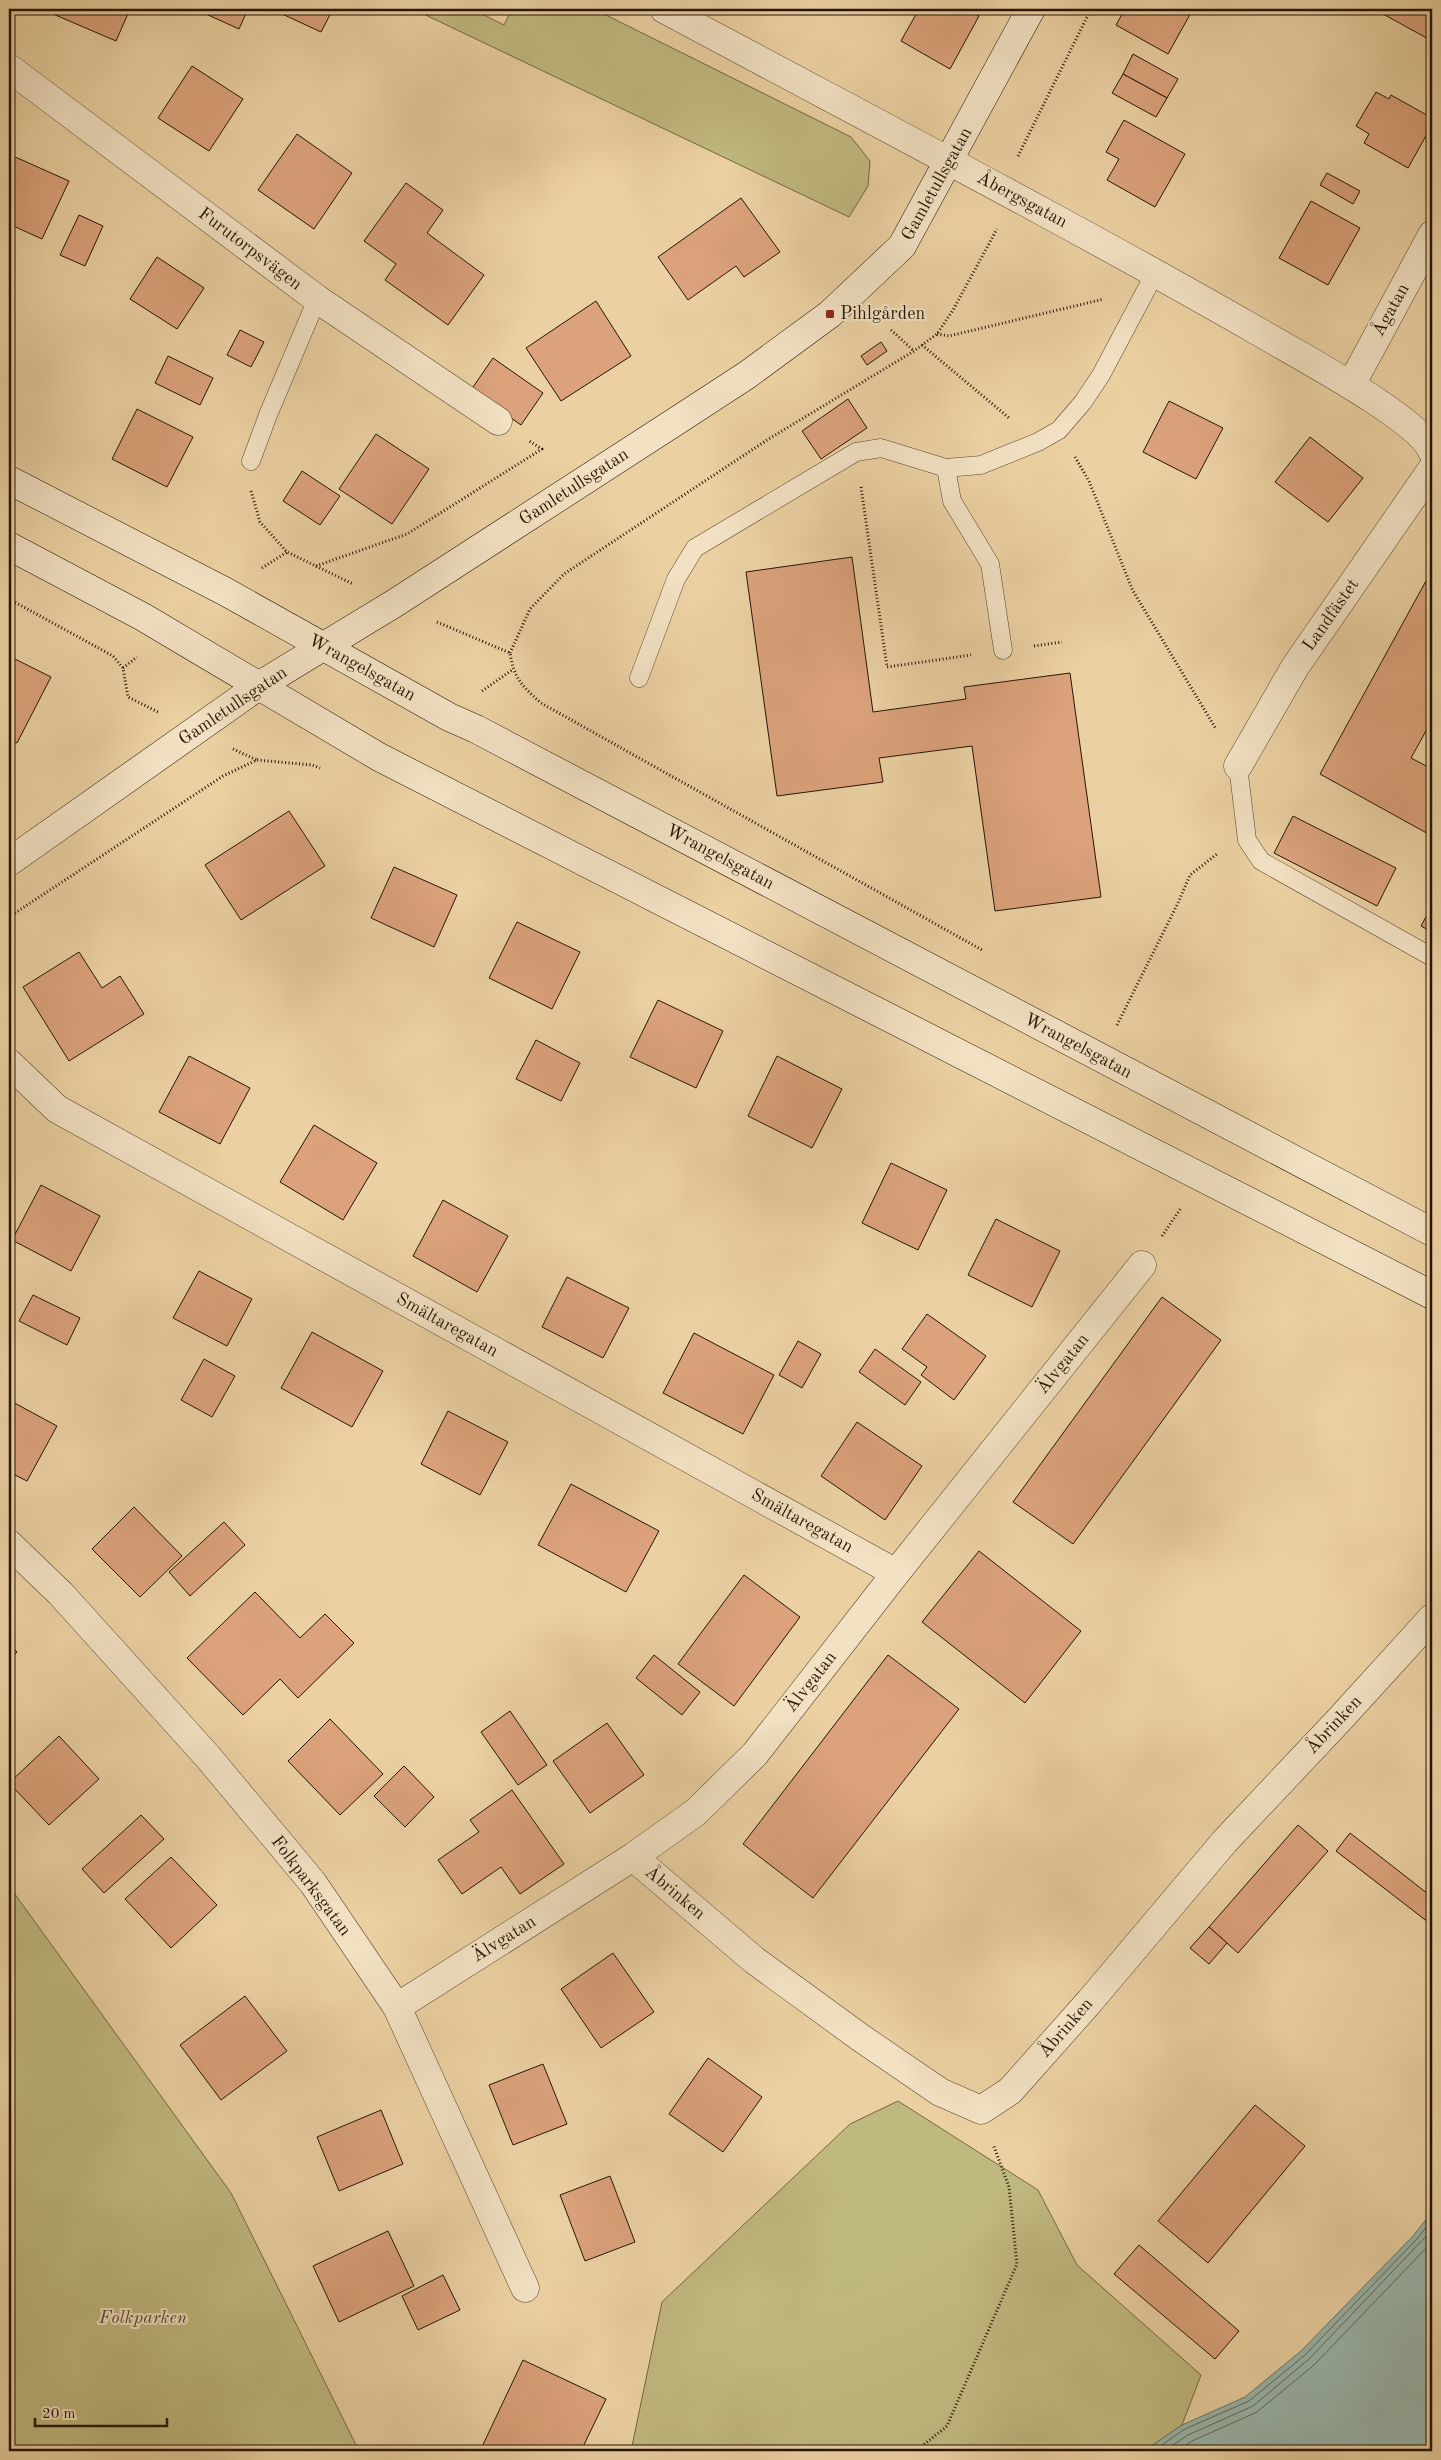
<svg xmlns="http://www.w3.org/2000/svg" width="1441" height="2460" font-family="'Old Standard TT',serif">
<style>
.green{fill:#c0b97f;stroke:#726742}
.water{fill:#99b6ab;stroke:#6b7669}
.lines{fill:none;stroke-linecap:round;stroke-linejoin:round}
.shore{stroke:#5f6658;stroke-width:1}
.building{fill:#dba27b;stroke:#251505}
.lane-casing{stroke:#56442c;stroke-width:19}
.street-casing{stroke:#56442c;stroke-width:29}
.secondary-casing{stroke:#251505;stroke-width:29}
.path{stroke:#251505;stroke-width:3;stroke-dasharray:1 2.5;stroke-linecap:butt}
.lane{stroke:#f2e1c3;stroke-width:18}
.street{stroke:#f2e1c3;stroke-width:28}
.secondary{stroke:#f2e1c3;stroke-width:28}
.poi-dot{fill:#8f2418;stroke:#f2e1c3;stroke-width:2}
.labels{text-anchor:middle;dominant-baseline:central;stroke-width:4;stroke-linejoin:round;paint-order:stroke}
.street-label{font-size:18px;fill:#251505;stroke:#f2e1c3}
.poi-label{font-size:18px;fill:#251505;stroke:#f2e1c3;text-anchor:start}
.park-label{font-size:18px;font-style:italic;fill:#54462a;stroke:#f2e1c3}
</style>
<rect width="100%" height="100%" fill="#ebd1a2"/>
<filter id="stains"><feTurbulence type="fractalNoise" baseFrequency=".004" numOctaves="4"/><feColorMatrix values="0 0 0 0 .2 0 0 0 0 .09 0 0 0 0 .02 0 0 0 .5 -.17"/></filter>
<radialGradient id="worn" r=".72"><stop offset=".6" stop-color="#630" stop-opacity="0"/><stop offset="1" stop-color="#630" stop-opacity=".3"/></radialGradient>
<g class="green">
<polygon points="413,9 472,9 504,25 512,9 594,9 851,137 870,161 868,186 849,217"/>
<polygon points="9,1886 231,2193 359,2451 9,2451"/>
<polygon points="898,2101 1038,2190 1077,2265 1201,2375 1182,2425 1144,2451 631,2451 662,2302 850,2124"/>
</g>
<polygon class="water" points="1432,2212 1432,2451 1144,2451 1182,2425 1245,2397 1301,2351 1413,2236"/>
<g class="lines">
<g class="shore">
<polyline points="1153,2451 1185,2429 1249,2401 1305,2355 1416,2240 1432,2220"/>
<polyline points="1164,2451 1188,2435 1253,2406 1309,2359 1432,2230"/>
<polyline points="1177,2451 1192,2441 1257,2412 1314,2365 1432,2242"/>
</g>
</g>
<g class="building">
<polygon points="56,9 130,9 116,41 53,14"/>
<polygon points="195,9 248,9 239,29"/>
<polygon points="282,9 333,9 321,32 280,13"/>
<polygon points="919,9 966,9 979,16 950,69 901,41"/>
<polygon points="1125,9 1193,9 1168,54 1116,25"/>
<polygon points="1374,9 1432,9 1432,41"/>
<polygon points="1133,54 1178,79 1167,98 1123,74"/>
<polygon points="192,66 243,99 209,151 158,118"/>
<polygon points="1123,74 1167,98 1156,117 1112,93"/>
<polygon points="1376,92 1389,99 1391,95 1432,118 1432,125 1408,168 1364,143 1369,134 1356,126"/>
<polygon points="1124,120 1185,154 1155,207 1107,180 1119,159 1106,152"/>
<polygon points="297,134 352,173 314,229 258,190"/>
<polygon points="13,156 69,181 42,239 9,224 9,166"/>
<polygon points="1327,173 1360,191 1353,204 1320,185"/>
<polygon points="406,183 443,210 427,233 484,275 448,325 385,280 396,264 364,241"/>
<polygon points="741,198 780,252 744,277 736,266 688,300 658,257"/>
<polygon points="1311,201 1360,228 1328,285 1279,258"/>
<polygon points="79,215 103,226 85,266 60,255"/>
<polygon points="157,257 204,288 177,329 130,299"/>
<polygon points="596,301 631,356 561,401 526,348"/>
<polygon points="240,330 264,342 251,367 227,355"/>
<polygon points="881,342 887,351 867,365 861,356"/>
<polygon points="168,356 213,378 200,405 155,383"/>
<polygon points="493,358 543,393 521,425 471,390"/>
<polygon points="848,399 867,428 821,459 802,431"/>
<polygon points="1169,401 1223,428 1196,479 1143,452"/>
<polygon points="137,409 193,437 167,487 112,459"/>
<polygon points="376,434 429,469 392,524 339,489"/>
<polygon points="1310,437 1363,478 1328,522 1275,482"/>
<polygon points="302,471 340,496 320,525 283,501"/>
<polygon points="852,557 873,712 966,699 964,687 1070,673 1101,897 995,911 972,746 879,758 883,782 777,796 746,572"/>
<polygon points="1432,570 1432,720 1411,758 1432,769 1432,836 1320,774"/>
<polygon points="9,656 51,677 17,743 9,739"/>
<polygon points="289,811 325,866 241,920 205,865"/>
<polygon points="1293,816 1396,868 1377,906 1274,853"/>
<polygon points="394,867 457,895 434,947 371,918"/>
<polygon points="1432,906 1432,932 1421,926"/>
<polygon points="517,922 580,952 552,1009 489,978"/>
<polygon points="79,952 102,988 120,976 144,1014 69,1061 23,987"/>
<polygon points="658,1000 723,1031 696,1088 630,1057"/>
<polygon points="536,1040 580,1063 561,1101 516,1079"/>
<polygon points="189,1056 250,1088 220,1144 159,1112"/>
<polygon points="777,1056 842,1089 812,1148 748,1116"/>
<polygon points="314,1125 377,1163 343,1220 280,1182"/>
<polygon points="891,1163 947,1190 918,1250 862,1223"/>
<polygon points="41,1185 100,1216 71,1271 12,1240"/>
<polygon points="443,1200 508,1236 477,1292 413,1256"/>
<polygon points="996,1219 1060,1251 1032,1307 968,1275"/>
<polygon points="199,1271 252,1299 227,1346 173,1318"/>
<polygon points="567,1277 629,1308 603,1358 542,1327"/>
<polygon points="33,1295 80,1318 67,1345 19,1321"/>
<polygon points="1162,1297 1221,1340 1073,1544 1013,1502"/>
<polygon points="927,1314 986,1356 954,1400 921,1375 927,1367 902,1349"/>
<polygon points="312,1332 383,1371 352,1427 281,1388"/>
<polygon points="694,1333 774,1375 743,1434 663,1393"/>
<polygon points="798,1341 821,1354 802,1388 779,1375"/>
<polygon points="875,1349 921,1382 905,1405 859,1372"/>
<polygon points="204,1359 235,1376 212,1417 181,1400"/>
<polygon points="9,1400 57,1426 27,1481 9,1472"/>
<polygon points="448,1411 508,1442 480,1495 421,1464"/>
<polygon points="857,1422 922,1466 885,1520 821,1476"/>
<polygon points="571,1484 659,1531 626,1592 538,1545"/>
<polygon points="134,1507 182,1556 140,1597 92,1549"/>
<polygon points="224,1522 245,1545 190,1596 169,1572"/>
<polygon points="979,1551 1081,1631 1025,1703 922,1622"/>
<polygon points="744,1575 800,1617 734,1706 678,1664"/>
<polygon points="255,1592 300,1638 325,1614 354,1643 298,1698 280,1679 243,1715 187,1658"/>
<polygon points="9,1643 17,1652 9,1660"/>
<polygon points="654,1655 700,1692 682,1715 636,1678"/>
<polygon points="888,1655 959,1709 813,1898 743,1844"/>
<polygon points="510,1711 547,1765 518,1785 481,1732"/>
<polygon points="330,1719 383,1774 340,1815 288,1761"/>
<polygon points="607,1723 644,1775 590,1813 553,1761"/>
<polygon points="59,1736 99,1779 49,1825 9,1783"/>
<polygon points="404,1766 434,1797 405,1827 374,1796"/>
<polygon points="512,1790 564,1864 520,1894 501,1867 462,1894 438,1860 479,1832 470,1820"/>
<polygon points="141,1815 164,1839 104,1893 82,1869"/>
<polygon points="1298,1825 1328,1851 1238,1953 1209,1927"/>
<polygon points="1350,1833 1432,1897 1432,1918 1428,1922 1336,1851"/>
<polygon points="171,1857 217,1905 171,1948 125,1899"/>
<polygon points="1209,1927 1227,1943 1209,1964 1190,1948"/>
<polygon points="613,1953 654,2012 601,2048 561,1989"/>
<polygon points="245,1996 287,2051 221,2100 180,2045"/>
<polygon points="708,2058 762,2097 723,2152 669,2114"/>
<polygon points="543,2064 567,2124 513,2145 489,2085"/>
<polygon points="1255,2105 1305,2146 1208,2263 1158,2221"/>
<polygon points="381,2110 403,2164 339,2191 317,2137"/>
<polygon points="610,2176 635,2242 585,2261 560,2195"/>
<polygon points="388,2231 414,2286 339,2322 313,2266"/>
<polygon points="1139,2245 1239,2331 1215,2359 1114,2274"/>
<polygon points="443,2275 460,2310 418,2330 402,2296"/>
<polygon points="523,2360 606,2399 581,2451 480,2451"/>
</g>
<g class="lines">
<g class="lane-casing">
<g id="lane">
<polyline points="251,461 268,415 317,299"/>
<polyline points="946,468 952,501 990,564 1003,650"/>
<polyline points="639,678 676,579 695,548 856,452 881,448 946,468 981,465 1038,442 1059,430 1083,402 1101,375 1155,273"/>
<polyline points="1238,766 1247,840 1261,861 1432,957"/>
</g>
</g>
<g class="street-casing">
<g id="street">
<path d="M 664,9 C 863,116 1064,220 1261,333 C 1296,354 1418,418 1432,451"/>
<polyline points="9,68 317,299 498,421"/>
<polyline points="1351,385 1432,235"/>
<polyline points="1238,766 1295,667 1432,469"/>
<polyline points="9,1063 57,1109 896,1573"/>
<polyline points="9,1544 61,1594 208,1757 313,1883 397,2007 525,2288"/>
<polyline points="633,1857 754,1960 861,2038 940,2092 981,2110 1010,2091 1090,2001 1225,1841 1340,1719 1432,1618"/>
<polyline points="397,2007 633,1857 696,1812 755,1754 896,1573 1142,1265"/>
</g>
</g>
<g class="secondary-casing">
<g id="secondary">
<polyline points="9,480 226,592 449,717 476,729 1432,1232"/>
<polyline points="9,546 143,617 379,757 1432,1295"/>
<polyline points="9,862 260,685 395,603 681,418 747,375 830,314 902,246 1031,9"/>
</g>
</g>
<g class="path">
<polyline points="1018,156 1091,9"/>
<polyline points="891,330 914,351"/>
<polyline points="937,334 949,336 1104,299"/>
<polyline points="922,345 1009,418"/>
<polyline points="1075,457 1089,481 1133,591 1216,729"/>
<polyline points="861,487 887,667 971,655"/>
<polyline points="251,491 260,522 287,552 353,584"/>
<polyline points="316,566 407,534 542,449 529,441"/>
<polyline points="262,568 287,552"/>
<polyline points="9,599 113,656 123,668 128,697 158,712"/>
<path d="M 437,622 L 510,653 C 514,679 523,687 541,703 L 982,950"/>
<polyline points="1034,646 1062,642"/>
<polyline points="510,653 530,609 564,574 767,440 914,351 937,334 953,310 997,229"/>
<polyline points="123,668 137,657"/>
<polyline points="482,691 512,670"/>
<polyline points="233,749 257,760"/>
<polyline points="9,917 223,776 257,760 312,765 320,768"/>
<polyline points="1117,1025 1178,903 1190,875 1217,854"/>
<polyline points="1162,1236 1181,1208"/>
<polyline points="916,2451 947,2426 1017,2264 1009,2187 993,2144"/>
</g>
<use href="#lane" class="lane"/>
<use href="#street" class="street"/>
<use href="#secondary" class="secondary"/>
</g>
<rect class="poi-dot" x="825" y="309" width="10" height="10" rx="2.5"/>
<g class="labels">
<g class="street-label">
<text transform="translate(937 184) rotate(-61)">Gamletullsgatan</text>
<text transform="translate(1022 200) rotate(28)">Åbergsgatan</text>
<text transform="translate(250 249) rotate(37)">Furutorpsvägen</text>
<text transform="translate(1391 310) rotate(-61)">Ågatan</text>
<text transform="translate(574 487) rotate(-33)">Gamletullsgatan</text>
<text transform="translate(1331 615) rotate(-55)">Landfästet</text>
<text transform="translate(362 668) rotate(29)">Wrangelsgatan</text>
<text transform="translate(233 706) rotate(-34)">Gamletullsgatan</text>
<text transform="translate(720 857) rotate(28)">Wrangelsgatan</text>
<text transform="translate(1078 1046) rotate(28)">Wrangelsgatan</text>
<text transform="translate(447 1325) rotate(29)">Smältaregatan</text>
<text transform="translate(1063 1364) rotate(-51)">Älvgatan</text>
<text transform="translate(802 1521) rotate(29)">Smältaregatan</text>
<text transform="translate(811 1682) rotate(-52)">Älvgatan</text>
<text transform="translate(1334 1725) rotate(-47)">Åbrinken</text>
<text transform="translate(311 1886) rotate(53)">Folkparksgatan</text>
<text transform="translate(675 1893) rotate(40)">Åbrinken</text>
<text transform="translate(504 1939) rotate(-32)">Älvgatan</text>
<text transform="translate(1066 2028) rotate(-49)">Åbrinken</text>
</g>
<g class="poi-label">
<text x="840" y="314">Pihlgården</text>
</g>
<g class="park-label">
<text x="143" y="2318">Folkparken</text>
</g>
</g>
<rect width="1441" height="2460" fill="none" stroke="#ebd1a2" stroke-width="30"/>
<rect x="10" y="10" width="1421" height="2440" fill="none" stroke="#251505" stroke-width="2.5"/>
<rect x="15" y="15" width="1411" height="2430" fill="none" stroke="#251505"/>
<path d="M35 2418v8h132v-8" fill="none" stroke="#251505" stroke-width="2.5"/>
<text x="42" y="2418" font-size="15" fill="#251505" stroke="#f2e1c3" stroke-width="4" paint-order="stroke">20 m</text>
<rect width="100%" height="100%" filter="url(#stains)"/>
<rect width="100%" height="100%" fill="url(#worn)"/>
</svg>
